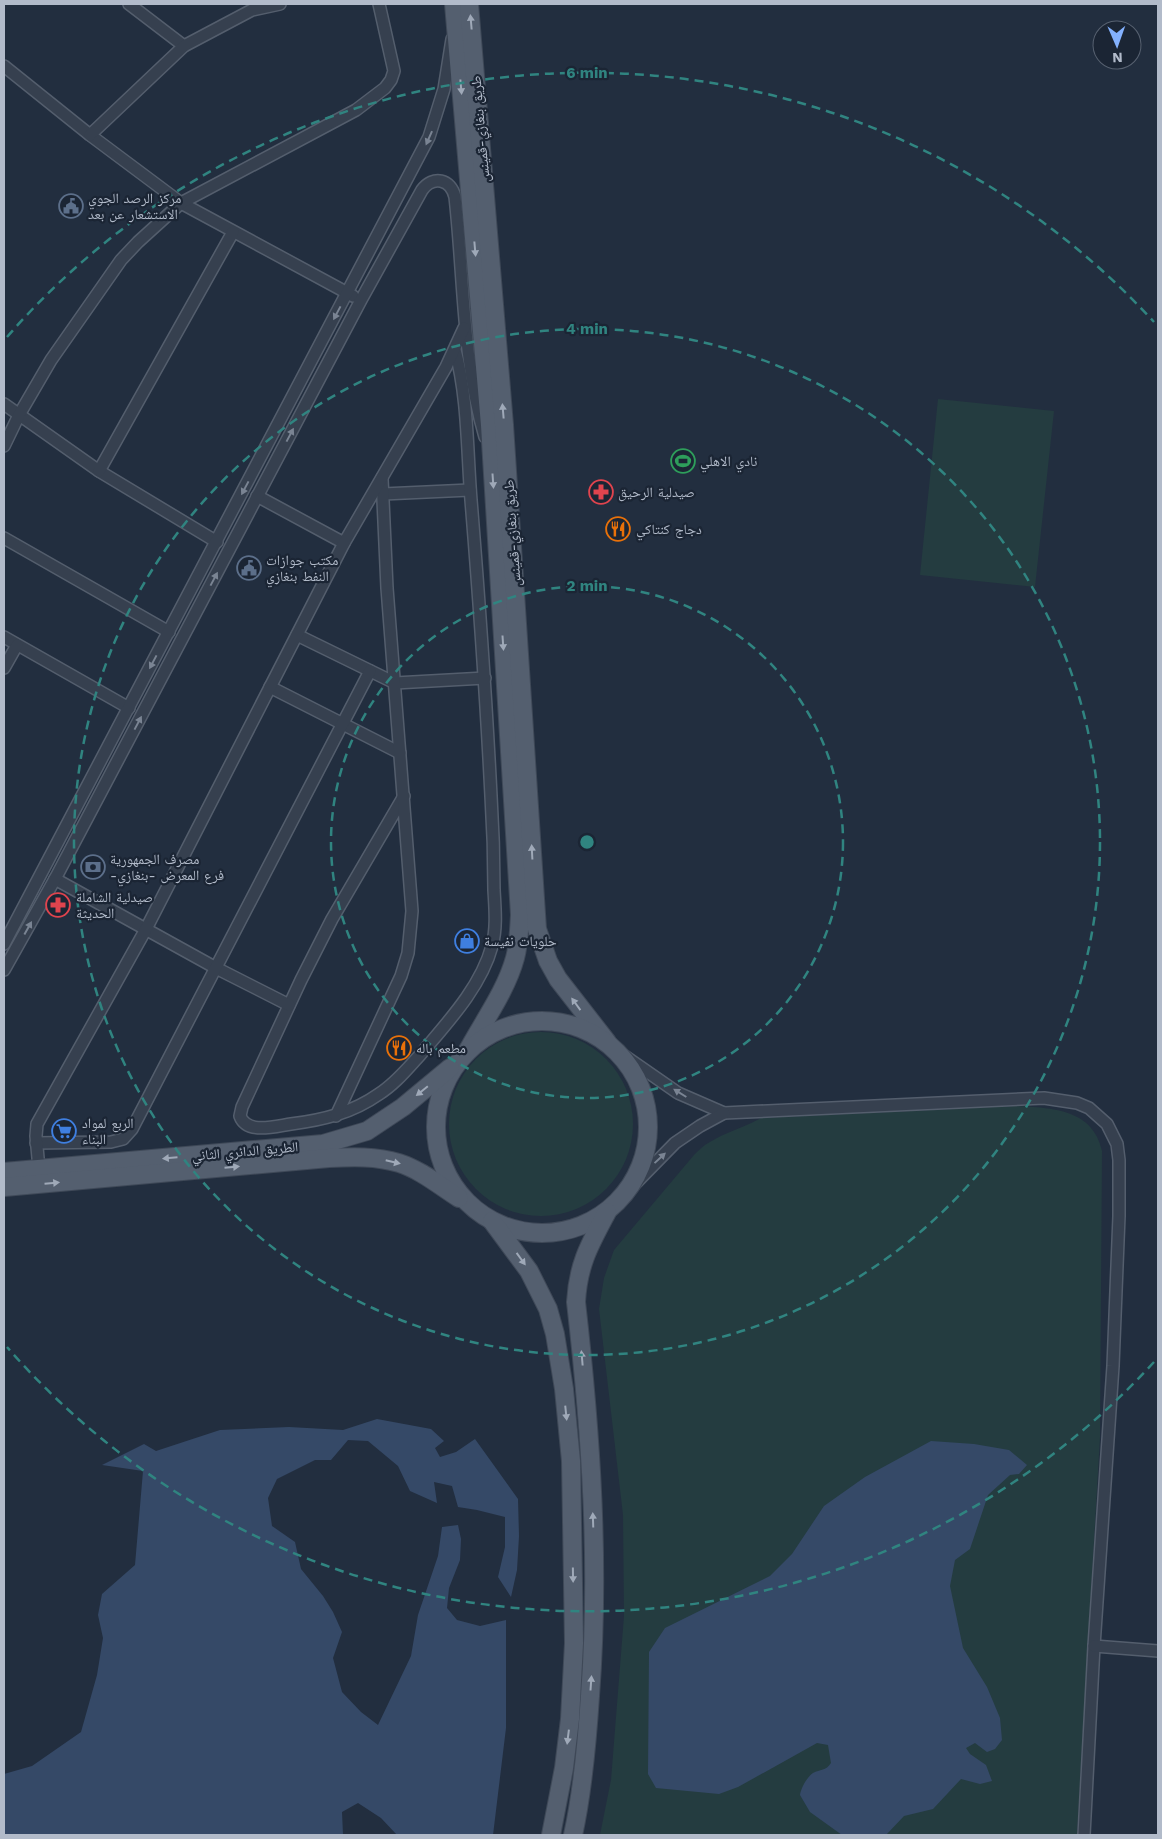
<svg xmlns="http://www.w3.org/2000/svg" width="1162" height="1839" font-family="'Work Sans','Noto Naskh Arabic',sans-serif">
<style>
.green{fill:#243c40}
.water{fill:#354967}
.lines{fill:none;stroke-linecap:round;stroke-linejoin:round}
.minor-casing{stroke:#545e6d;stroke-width:14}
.primary-casing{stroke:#3f4958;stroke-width:20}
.minor{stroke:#36404f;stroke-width:11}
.primary{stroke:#545f6f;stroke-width:18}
.oneway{fill:#9fa9b8}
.oneway2{fill:#7a8493}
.ring{fill:none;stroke:#308480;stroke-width:2.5;stroke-dasharray:9 6}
.labels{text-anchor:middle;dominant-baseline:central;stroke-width:4.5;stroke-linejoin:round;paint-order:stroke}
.street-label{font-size:14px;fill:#b2bbca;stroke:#1b2534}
.poi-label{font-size:14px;fill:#b2bbca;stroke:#1b2534;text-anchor:start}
.centre{fill:#308480;stroke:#1b2534;stroke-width:2.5}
.ring-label{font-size:15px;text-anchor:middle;font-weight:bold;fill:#308480;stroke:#1b2534;stroke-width:4.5;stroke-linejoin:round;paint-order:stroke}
</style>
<rect width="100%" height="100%" fill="#222e3f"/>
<g class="green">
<polygon points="938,399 1054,411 1035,587 920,575"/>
<circle cx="541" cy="1124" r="92"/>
<path d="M 1017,1106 C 1052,1108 1093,1109 1102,1151 L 1100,1437 L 1077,1835 L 600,1835 L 611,1780 L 624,1616 L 623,1515 L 599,1309 L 604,1278 L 614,1250 L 694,1155 C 699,1150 704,1145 710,1142 C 726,1132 745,1127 761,1118 Z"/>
</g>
<g class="water">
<polygon points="377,1419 431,1429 444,1441 435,1448 440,1457 456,1452 475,1439 518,1499 519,1536 517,1570 511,1597 498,1577 505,1547 505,1517 477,1510 458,1507 452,1486 434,1482 437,1503 410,1491 398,1466 368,1441 348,1440 331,1460 315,1460 277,1479 268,1498 272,1526 295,1542 301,1569 323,1596 333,1612 342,1632 333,1658 342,1692 361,1712 378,1725 411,1656 418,1615 438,1556 442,1527 458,1525 461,1539 460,1560 449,1588 447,1608 457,1620 480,1626 506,1620 506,1728 493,1835 397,1835 381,1818 358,1803 342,1812 343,1835 4,1835 4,1774 32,1766 81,1732 97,1675 103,1638 98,1615 102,1594 135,1565 143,1471 102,1465 144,1444 156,1451 220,1430 289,1427 343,1430"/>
<path d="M 931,1441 L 974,1444 L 1009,1450 L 1027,1465 L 1019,1474 L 1010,1475 L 988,1495 L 970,1549 L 955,1560 L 950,1586 L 963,1648 L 987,1687 L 1000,1718 L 1002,1740 L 995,1749 L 987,1752 L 975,1743 L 966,1748 L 970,1754 L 986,1765 L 992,1781 L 980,1784 L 961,1779 L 933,1809 L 904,1816 L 886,1835 L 842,1835 L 810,1812 L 800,1795 C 801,1788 807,1777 813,1773 C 820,1769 826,1771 831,1763 L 828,1745 L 817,1743 L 738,1787 L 719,1794 L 656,1788 L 648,1774 L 649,1652 L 665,1628 L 770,1576 L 792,1554 L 824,1506 L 865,1477 Z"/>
</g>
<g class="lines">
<g class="minor-casing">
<g id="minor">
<polyline points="129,4 184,46"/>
<polyline points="4,66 90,135 181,203 353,296"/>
<polyline points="90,135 184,46 252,10 280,4"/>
<polyline points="4,404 99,471 217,542"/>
<polyline points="4,446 19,415 51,360 121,260 138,242 181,203 356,110 385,88 391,80 394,71 379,4"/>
<polyline points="99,471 233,232"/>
<polyline points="383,494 470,490"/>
<polyline points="257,496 344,543"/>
<polyline points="4,538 169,632"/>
<polyline points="297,635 395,683 485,678"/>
<polyline points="4,637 129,708"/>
<polyline points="4,668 17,645"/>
<polyline points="270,687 400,753"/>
<path d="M 404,796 L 332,919 L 301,980 L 242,1107 L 240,1116 C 247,1135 276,1126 291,1124 C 323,1120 352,1113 379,1094 C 395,1084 407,1069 420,1055 C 447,1023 481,987 492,946 C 497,928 495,908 494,890 C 494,858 493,827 491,796 C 486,697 479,598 471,500 C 467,451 468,396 455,350"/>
<polyline points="55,879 216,968 289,1005"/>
<polyline points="4,944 429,137 444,89 452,39"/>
<path d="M 4,970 L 55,879 L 361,300 L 422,190 C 433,175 451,179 455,197 C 464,277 462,359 485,437"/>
<polyline points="616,1050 678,1093 724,1113 1044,1098 1077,1103 1089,1108 1107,1124 1117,1144 1119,1160 1119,1216 1113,1366 1094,1646 1084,1835"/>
<polyline points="336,1116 401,976 408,953 412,911 387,588 382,478"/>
<polyline points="36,1143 111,1142 123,1139 132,1129 370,671"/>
<polyline points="39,1169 36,1136 37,1124 146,929 344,543 446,367 464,328"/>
<polyline points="626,1193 675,1143 700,1126 724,1113"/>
<polyline points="1094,1646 1158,1651"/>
</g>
</g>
<g class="primary-casing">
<g id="primary">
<path d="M 454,4 L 490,425 L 520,915 C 519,929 519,944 515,958 C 506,991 483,1022 467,1052"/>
<polyline points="469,4 504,425 537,929 548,961 558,979 607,1042"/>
<circle cx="542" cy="1127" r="106"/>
<polyline points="4,1172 323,1144 367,1131 403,1107 450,1068"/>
<path d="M 4,1187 L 329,1158 C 352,1157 376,1156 399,1163 C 421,1170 440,1186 459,1198"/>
<polyline points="492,1221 529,1271 548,1309 555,1334 564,1389 571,1461 574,1643 570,1719 564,1768 551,1835"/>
<path d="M 573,1835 C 583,1790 587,1742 590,1696 C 600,1565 591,1433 576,1302 C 578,1264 590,1244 607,1212"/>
</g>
</g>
<use href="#minor" class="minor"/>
<use href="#primary" class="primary"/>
</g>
<defs><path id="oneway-solid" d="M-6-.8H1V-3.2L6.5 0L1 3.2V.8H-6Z" transform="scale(1.25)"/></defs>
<g class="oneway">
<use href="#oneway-solid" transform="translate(471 22) rotate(-95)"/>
<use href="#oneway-solid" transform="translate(461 87) rotate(85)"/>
<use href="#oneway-solid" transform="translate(475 249) rotate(85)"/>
<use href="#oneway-solid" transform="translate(503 411) rotate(-95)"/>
<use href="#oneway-solid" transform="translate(493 481) rotate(86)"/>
<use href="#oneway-solid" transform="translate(503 643) rotate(86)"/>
<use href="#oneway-solid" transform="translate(532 852) rotate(-93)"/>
<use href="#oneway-solid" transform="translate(576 1004) rotate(-126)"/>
<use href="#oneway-solid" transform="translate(422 1091) rotate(141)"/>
<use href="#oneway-solid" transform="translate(170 1158) rotate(175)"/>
<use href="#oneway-solid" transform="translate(393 1162) rotate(13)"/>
<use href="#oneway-solid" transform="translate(232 1167) rotate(-5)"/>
<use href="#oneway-solid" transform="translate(52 1183) rotate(-5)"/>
<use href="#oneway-solid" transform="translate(521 1259) rotate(54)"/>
<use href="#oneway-solid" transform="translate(582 1358) rotate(-95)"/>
<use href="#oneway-solid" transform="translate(566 1413) rotate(84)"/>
<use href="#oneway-solid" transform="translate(593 1520) rotate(-92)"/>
<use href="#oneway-solid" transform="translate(573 1575) rotate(89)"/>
<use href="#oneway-solid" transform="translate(591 1683) rotate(-86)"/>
<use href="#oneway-solid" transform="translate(568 1737) rotate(97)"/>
</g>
<g class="oneway2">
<use href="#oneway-solid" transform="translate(429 138) rotate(114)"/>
<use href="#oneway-solid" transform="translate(337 313) rotate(118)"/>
<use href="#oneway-solid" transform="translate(290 435) rotate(-62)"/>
<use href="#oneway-solid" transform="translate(245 488) rotate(118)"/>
<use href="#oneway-solid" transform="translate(214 579) rotate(-62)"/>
<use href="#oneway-solid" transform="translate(153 662) rotate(118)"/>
<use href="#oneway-solid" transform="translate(138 723) rotate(-62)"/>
<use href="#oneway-solid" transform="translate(28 928) rotate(-61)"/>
<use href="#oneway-solid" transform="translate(680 1093) rotate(-148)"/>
<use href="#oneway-solid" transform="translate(660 1158) rotate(-43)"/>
</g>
<g class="ring">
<circle cx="587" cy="842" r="256"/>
<circle cx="587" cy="842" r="513"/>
<path d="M1154 1362A769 769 0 0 1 7 1347M7 337A769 769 0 0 1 1154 322"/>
</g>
<defs>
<g id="civic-ring" transform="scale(1.25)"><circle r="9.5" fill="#1b2534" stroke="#5c6f8a" stroke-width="1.5"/><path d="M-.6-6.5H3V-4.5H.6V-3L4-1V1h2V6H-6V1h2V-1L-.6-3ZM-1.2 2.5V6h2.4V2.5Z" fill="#5c6f8a"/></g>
<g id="stadium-ring" transform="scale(1.25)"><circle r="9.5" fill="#1b2534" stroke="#2e9e5b" stroke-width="1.5"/><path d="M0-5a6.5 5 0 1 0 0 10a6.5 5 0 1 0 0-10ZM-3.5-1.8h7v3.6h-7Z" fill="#2e9e5b"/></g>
<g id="pharmacy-ring" transform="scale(1.25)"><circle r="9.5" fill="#1b2534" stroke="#e0444e" stroke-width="1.5"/><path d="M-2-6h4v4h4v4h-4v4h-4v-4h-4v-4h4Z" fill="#e0444e"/></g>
<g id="restaurant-ring" transform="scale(1.25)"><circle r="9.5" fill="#1b2534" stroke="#e8710a" stroke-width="1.5"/><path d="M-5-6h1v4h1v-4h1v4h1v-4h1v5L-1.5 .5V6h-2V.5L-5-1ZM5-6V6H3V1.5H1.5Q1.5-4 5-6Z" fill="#e8710a"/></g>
<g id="bank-ring" transform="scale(1.25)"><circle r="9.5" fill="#1b2534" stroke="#5c6f8a" stroke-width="1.5"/><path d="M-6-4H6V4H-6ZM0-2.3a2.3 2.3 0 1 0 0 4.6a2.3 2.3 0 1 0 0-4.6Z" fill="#5c6f8a"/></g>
<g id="shop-ring" transform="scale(1.25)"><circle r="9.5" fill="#1b2534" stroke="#3f7fe0" stroke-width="1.5"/><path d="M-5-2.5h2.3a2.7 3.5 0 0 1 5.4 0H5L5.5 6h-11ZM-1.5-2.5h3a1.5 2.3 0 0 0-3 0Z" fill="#3f7fe0"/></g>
<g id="supermarket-ring" transform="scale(1.25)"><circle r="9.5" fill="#1b2534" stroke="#3f7fe0" stroke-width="1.5"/><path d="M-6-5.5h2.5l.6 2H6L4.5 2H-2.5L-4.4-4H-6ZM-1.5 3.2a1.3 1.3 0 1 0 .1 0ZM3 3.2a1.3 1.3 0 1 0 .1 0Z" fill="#3f7fe0"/></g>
</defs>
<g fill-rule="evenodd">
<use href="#civic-ring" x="71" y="206"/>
<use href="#stadium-ring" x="683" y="461"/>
<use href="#pharmacy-ring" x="601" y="492"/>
<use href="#restaurant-ring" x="618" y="529"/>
<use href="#civic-ring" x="249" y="568"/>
<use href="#bank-ring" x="93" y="867"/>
<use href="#pharmacy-ring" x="58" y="905"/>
<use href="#shop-ring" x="467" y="941"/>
<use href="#restaurant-ring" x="399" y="1048"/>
<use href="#supermarket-ring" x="64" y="1131"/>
</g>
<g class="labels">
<g class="street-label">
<text transform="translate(480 129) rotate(-95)">طريق بنغازي-قمينس</text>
<text transform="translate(512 533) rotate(-94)">طريق بنغازي-قمينس</text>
<text transform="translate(245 1151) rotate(-5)">الطريق الدائري الثاني</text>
</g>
<g class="poi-label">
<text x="88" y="198">مركز الرصد الجوي<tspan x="88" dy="16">الاستشعار عن بعد</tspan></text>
<text x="700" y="461">نادي الاهلي</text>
<text x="618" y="492">صيدلية الرحيق</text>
<text x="636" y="529">دجاج كنتاكي</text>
<text x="266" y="560">مكتب جوازات<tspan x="266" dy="16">النفط بنغازي</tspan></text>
<text x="110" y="859">مصرف الجمهورية<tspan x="110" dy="16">-فرع المعرض -بنغازي</tspan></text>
<text x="76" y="897">صيدلية الشاملة<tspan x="76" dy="16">الحديثة</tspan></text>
<text x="484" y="941">حلويات نفيسة</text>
<text x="416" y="1048">مطعم باله</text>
<text x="82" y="1123">الربع لمواد<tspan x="82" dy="16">البناء</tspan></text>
</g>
</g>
<circle cx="587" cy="842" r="8" class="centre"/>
<g class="ring-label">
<text x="587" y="78">6 min</text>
<text x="587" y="334">4 min</text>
<text x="587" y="591">2 min</text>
</g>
<rect width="1162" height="1839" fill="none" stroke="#b2bbca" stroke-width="10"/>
<g transform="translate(1117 45) rotate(178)"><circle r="24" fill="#1b2534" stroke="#576170"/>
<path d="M0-4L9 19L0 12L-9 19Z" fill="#83b1fe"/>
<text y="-8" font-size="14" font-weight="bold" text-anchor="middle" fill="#b2bbca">N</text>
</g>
</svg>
